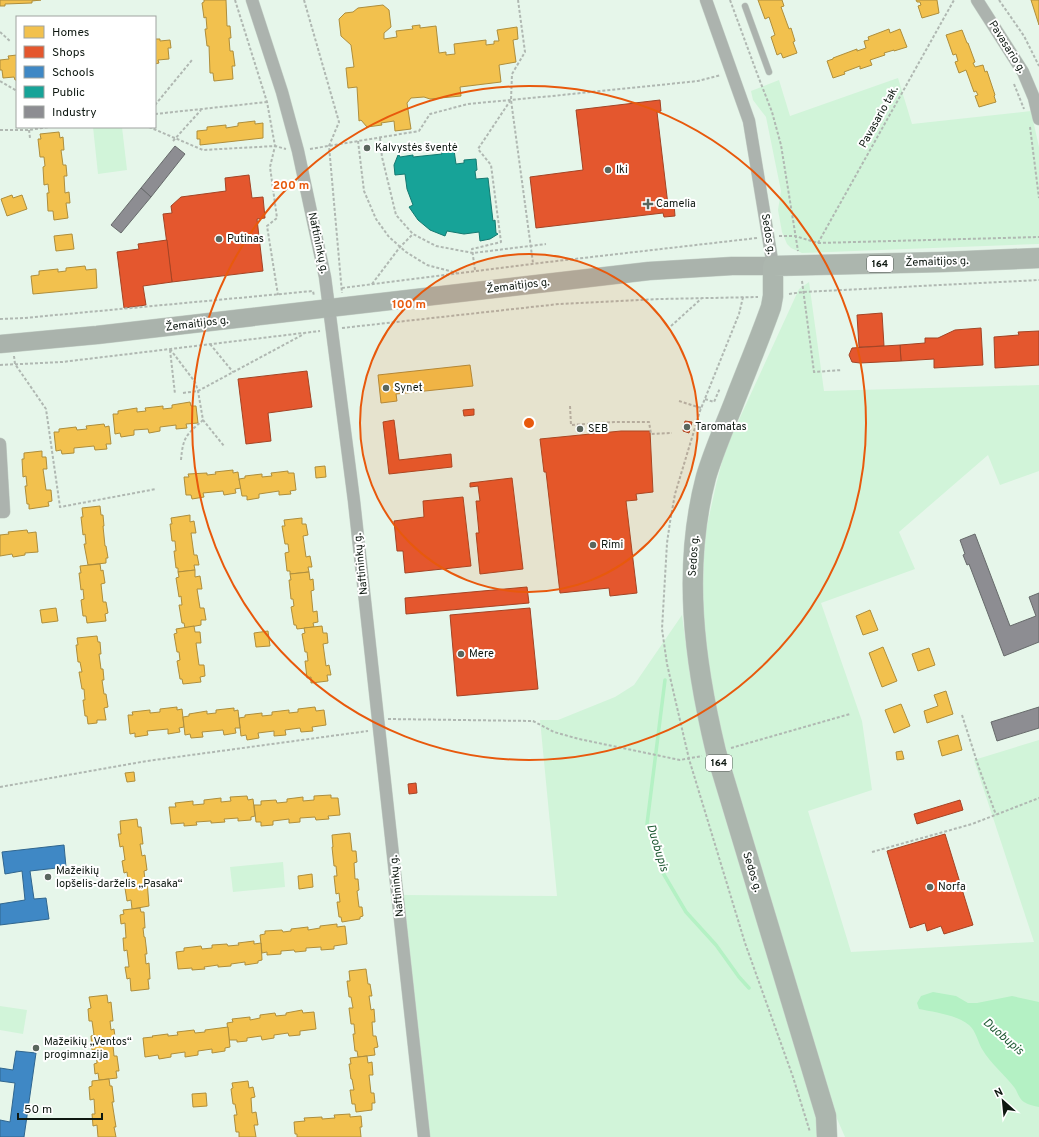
<svg xmlns="http://www.w3.org/2000/svg" width="1039" height="1137" font-family="Overpass,sans-serif">
<style>
.green{fill:#d1f4d9}
.water{fill:#b4f1c4}
.homes{fill:#f2c14e;stroke:#ae8e3c}
.shops{fill:#e4572e;stroke:#a44425}
.schools{fill:#3f88c5;stroke:#30668f}
.public{fill:#17a398;stroke:#147970}
.industry{fill:#8d8d92;stroke:#676a6b}
.lines{fill:none;stroke-linecap:round;stroke-linejoin:round}
.stream{stroke:#b4f1c4;stroke-width:3.5}
.service-casing{stroke:#c5d1c8;stroke-width:7}
.minor-casing{stroke:#c5d1c8;stroke-width:13}
.secondary-casing{stroke:#c5d1c8;stroke-width:19}
.primary-casing{stroke:#c5d1c8;stroke-width:21}
.path{stroke:#b0b8b2;stroke-width:2;stroke-dasharray:3 2;stroke-linecap:butt}
.service{stroke:#acb3ae;stroke-width:6}
.minor{stroke:#acb3ae;stroke-width:12}
.secondary{stroke:#aab3ac;stroke-width:18}
.primary{stroke:#acb6ae;stroke-width:20}
.ring{fill:none;stroke:#e8590c;stroke-width:2}
.poi-dot{fill:#5a665d;stroke:#fff;stroke-width:1.5}
.labels{text-anchor:middle;dominant-baseline:central;stroke-width:4;stroke-linejoin:round;paint-order:stroke}
.shield{fill:#fff;stroke:#565d58;stroke-width:1}
.shield-label{font-size:10px;font-weight:bold;fill:#0e1811}
.street-label{font-size:11px;fill:#0e1811;stroke:#fff}
.poi-label{font-size:11px;fill:#0e1811;stroke:#fff;text-anchor:start}
.water-label{font-size:12px;font-style:italic;fill:#205a34;stroke:#fff}
.centre{fill:#e8590c;stroke:#fff;stroke-width:2}
.ring-label{font-size:12px;text-anchor:middle;font-weight:bold;fill:#e8590c;stroke:#fff;stroke-width:4;stroke-linejoin:round;paint-order:stroke}
</style>
<rect width="100%" height="100%" fill="#e6f6ea"/>
<g class="green">
<polygon points="898,78 912,124 1031,111 1039,147 1039,244 802,253 791,248 787,244 782,232 778,210 781,191 766,117 753,100 751,91 779,80 790,116"/>
<polygon points="93,127 122,127 127,170 98,174"/>
<polygon points="809,282 824,391 1039,385 1039,471 1000,485 988,455 899,532 915,569 821,603 862,721 872,790 808,811 851,952 1034,942 974,760 1039,740 1039,1137 845,1137 831,1105 716,721 703,634 703,582 705,535 716,485 725,450 799,289"/>
<polygon points="682,615 690,674 700,724 720,801 823,1137 428,1137 403,895 557,896 540,720 558,720 615,697 634,685"/>
<polygon points="283,862 285,887 233,892 230,867"/>
<polygon points="0,1006 27,1010 23,1034 0,1030"/>
</g>
<path class="water" d="M 933,992 L 956,996 L 968,1003 L 977,1003 L 1012,996 L 1039,1002 L 1039,1107 C 1034,1106 1029,1105 1024,1102 C 1018,1098 1018,1092 1014,1087 C 1004,1074 991,1064 982,1049 C 978,1042 976,1031 969,1025 C 957,1015 934,1012 919,1009 L 917,1003 L 921,996 Z"/>
<g class="homes">
<polygon points="0,0 41,0 32,1 32,3 5,4 5,6 0,6"/>
<polygon points="204,0 226,0 227,26 230,26 231,38 229,38 230,51 233,51 235,66 232,66 233,79 214,81 213,73 210,73 209,46 207,46 205,29 207,29 206,17 204,18 202,3 204,2"/>
<polygon points="758,0 782,0 784,6 781,7 789,29 791,28 795,41 793,42 797,53 783,58 781,53 777,55 771,37 775,35 769,17 765,19"/>
<polygon points="916,0 937,0 939,13 922,18 918,6 921,5 920,2 917,2"/>
<polygon points="1031,0 1039,0 1039,25"/>
<polygon points="383,5 389,10 391,27 384,33 384,39 397,37 396,31 413,29 412,26 420,25 420,28 436,26 439,53 446,52 446,55 455,54 454,44 486,40 486,45 494,44 494,41 499,41 497,30 517,27 518,39 513,40 516,62 499,65 501,82 460,87 461,96 430,99 424,97 411,98 407,103 411,129 395,131 394,121 381,123 382,125 367,127 361,120 359,121 357,87 348,88 346,68 354,67 351,45 341,36 339,19 345,13 353,12 358,8"/>
<polygon points="889,29 890,33 900,29 907,47 894,51 894,50 884,53 885,55 870,60 872,65 860,69 860,66 844,72 845,74 833,78 827,61 833,59 833,58 857,49 857,51 866,48 864,41 869,40 868,37"/>
<polygon points="962,30 967,43 968,43 975,62 973,63 975,67 983,65 985,72 987,71 995,95 994,96 996,102 979,107 975,96 978,95 976,91 974,92 966,70 959,73 955,62 958,61 956,54 953,55 946,35"/>
<polygon points="155,39 160,39 160,41 170,40 171,48 168,48 169,59 158,60 159,63 155,64"/>
<polygon points="17,55 17,80 15,80 14,77 3,78 2,70 0,70 0,60 9,59 8,56"/>
<polygon points="255,121 255,124 263,123 263,138 200,145 200,139 197,139 197,131 207,130 207,127 226,125 226,128 238,126 238,123"/>
<polygon points="59,132 60,138 63,137 64,150 61,150 63,165 66,165 67,176 64,176 65,193 69,192 70,203 66,203 68,218 54,220 53,211 48,211 47,193 49,193 48,184 44,185 43,167 45,166 44,157 40,157 38,139 41,139 40,134"/>
<polygon points="12,195 13,198 22,195 27,209 7,216 1,199"/>
<polygon points="72,234 74,249 56,251 54,236"/>
<polygon points="85,266 86,270 96,269 97,288 33,294 31,276 39,275 39,271 58,269 58,272 66,271 66,268"/>
<polygon points="470,365 473,386 396,394 397,401 381,403 378,375"/>
<polygon points="190,402 191,406 196,406 198,423 186,424 187,428 176,429 176,425 160,427 160,431 149,433 148,429 134,430 134,435 121,437 120,433 115,434 113,414 118,414 118,411 137,408 137,412 146,411 145,408 163,406 163,409 172,408 172,405"/>
<polygon points="104,424 105,427 109,426 111,444 106,444 107,449 95,450 94,446 74,448 74,453 62,454 61,450 56,451 54,432 59,432 59,429 76,427 77,430 87,429 86,426"/>
<polygon points="42,451 42,457 46,457 47,469 43,469 46,490 51,490 52,501 48,502 49,506 29,509 29,504 27,504 25,486 27,486 26,476 23,477 22,459 24,459 24,453"/>
<polygon points="325,466 326,477 316,478 315,467"/>
<polygon points="233,470 233,473 238,472 239,479 241,488 235,489 236,493 224,495 223,491 203,493 204,497 192,499 191,495 186,495 184,477 189,477 188,474 207,473 207,475 216,474 215,472"/>
<polygon points="288,471 288,473 294,473 296,490 290,491 291,494 279,495 279,491 259,494 259,498 247,500 247,496 242,496 239,479 245,478 245,476 262,474 262,477 272,476 271,473"/>
<polygon points="100,506 101,515 103,515 104,526 103,526 105,546 106,546 108,558 106,558 106,563 88,565 84,544 86,544 85,534 83,535 81,517 83,517 82,508"/>
<polygon points="190,515 190,522 194,521 196,533 191,533 194,555 197,555 199,565 194,565 195,570 178,572 178,568 176,568 174,551 176,551 175,541 172,541 170,524 172,524 171,518"/>
<polygon points="302,518 302,524 306,524 308,535 303,536 306,557 310,556 312,567 308,567 309,572 290,574 290,571 287,571 285,553 289,552 288,544 285,544 282,526 285,526 284,520"/>
<polygon points="27,530 28,533 36,532 38,552 25,553 25,555 13,557 12,554 0,556 0,535 9,534 8,532"/>
<polygon points="100,564 101,571 103,570 105,583 101,584 103,602 106,602 108,613 105,614 106,621 87,623 86,616 83,616 81,600 84,599 83,589 81,590 79,573 81,573 80,566"/>
<polygon points="195,570 195,577 200,576 202,589 197,589 200,608 204,608 206,620 201,620 201,625 185,628 184,623 182,623 179,605 182,605 181,596 179,597 176,578 179,577 178,572"/>
<polygon points="309,572 310,580 313,579 314,590 311,591 313,612 317,611 318,622 313,623 314,627 297,629 296,625 294,625 291,607 294,606 293,599 291,599 289,580 291,580 290,574"/>
<polygon points="56,608 58,621 42,623 40,610"/>
<polygon points="870,610 878,630 863,635 856,616"/>
<polygon points="194,626 195,632 200,632 201,643 196,643 199,665 204,665 205,676 200,677 201,682 183,684 182,679 180,679 177,661 180,660 179,652 177,652 174,634 177,633 176,629"/>
<polygon points="322,626 323,633 327,633 328,643 323,644 326,666 329,665 331,675 327,675 328,681 311,683 311,677 307,678 305,661 308,661 307,652 305,652 302,634 305,633 304,628"/>
<polygon points="268,631 270,646 256,647 254,633"/>
<polygon points="97,636 98,642 100,642 101,654 99,654 101,669 103,669 104,680 102,680 104,694 106,694 108,707 104,708 106,720 97,720 97,723 88,724 87,716 85,716 83,700 85,700 84,689 82,689 79,672 82,672 80,662 78,662 76,645 78,645 77,638"/>
<polygon points="883,647 897,681 882,687 869,653"/>
<polygon points="929,648 935,665 918,671 912,654"/>
<polygon points="946,691 953,714 927,723 924,711 938,706 934,695"/>
<polygon points="901,704 910,726 894,733 885,710"/>
<polygon points="177,707 177,710 182,709 184,727 179,728 180,732 168,734 168,729 147,731 148,735 135,737 135,733 130,734 128,715 133,715 132,712 150,710 150,713 160,712 160,709"/>
<polygon points="315,707 316,711 324,710 326,725 312,727 313,731 301,732 300,728 285,730 286,735 274,736 274,731 258,733 259,738 247,740 246,735 241,736 239,718 245,717 245,715 262,713 262,716 272,715 272,712 289,710 289,713 298,712 298,709"/>
<polygon points="234,708 234,711 238,710 240,728 235,728 236,733 224,735 223,730 202,732 203,737 191,738 190,734 185,735 183,717 189,716 189,714 207,711 207,714 216,713 216,710"/>
<polygon points="958,735 962,750 942,756 938,741"/>
<polygon points="902,751 904,759 897,760 896,752"/>
<polygon points="134,772 135,781 127,782 125,773"/>
<polygon points="331,795 331,798 338,798 340,815 328,816 329,819 316,820 315,817 300,818 300,822 289,823 289,819 273,821 273,825 261,826 261,822 256,822 254,805 261,805 261,801 276,800 277,803 287,802 287,799 303,797 303,801 314,800 314,796"/>
<polygon points="247,796 248,800 253,799 255,816 251,817 251,820 238,821 238,818 224,819 225,822 211,823 211,821 196,822 197,825 184,826 184,823 171,824 169,807 176,807 175,803 193,801 193,805 204,804 204,800 221,798 221,802 231,801 230,797"/>
<polygon points="137,819 138,827 141,827 143,844 140,844 142,856 145,855 147,870 144,871 145,880 147,880 149,906 132,909 131,900 127,901 125,888 129,887 127,872 124,873 122,861 125,860 123,846 120,847 118,834 121,834 120,821"/>
<polygon points="350,833 352,851 356,851 357,862 354,863 355,879 358,879 359,890 357,891 359,907 362,907 363,916 360,917 360,919 342,922 341,917 339,917 337,902 340,902 339,893 336,894 334,876 337,876 336,866 334,866 332,847 333,847 332,835"/>
<polygon points="312,874 313,887 299,889 298,876"/>
<polygon points="140,908 141,912 144,912 145,928 143,928 144,937 145,937 147,954 145,954 146,964 149,963 150,979 148,979 149,989 131,991 130,978 127,979 125,967 129,967 127,950 124,951 123,938 126,938 125,923 121,924 120,915 124,914 123,910"/>
<polygon points="337,924 337,927 345,926 347,944 334,946 334,949 321,950 321,947 306,948 306,951 295,952 294,950 281,951 281,954 267,955 267,952 262,953 260,935 265,934 265,931 282,930 283,932 291,931 291,929 308,927 308,930 320,928 320,926"/>
<polygon points="254,941 254,944 261,943 262,960 258,961 258,963 245,965 245,962 231,964 231,966 218,967 218,965 204,967 205,969 192,970 192,968 178,969 176,952 184,951 184,948 201,946 202,949 212,948 212,945 227,944 228,946 239,945 238,943"/>
<polygon points="366,969 368,984 370,984 372,996 369,996 371,1010 374,1009 375,1022 372,1022 373,1036 376,1036 378,1047 374,1048 375,1055 358,1057 357,1051 355,1051 353,1034 355,1034 354,1024 351,1024 349,1008 353,1008 351,997 349,997 347,981 350,981 349,971"/>
<polygon points="107,995 108,1003 111,1002 113,1021 110,1021 111,1030 114,1029 116,1045 113,1045 114,1056 117,1056 119,1071 116,1071 117,1078 99,1080 98,1073 95,1074 94,1064 97,1063 96,1050 92,1050 91,1036 94,1035 92,1021 89,1021 88,1009 91,1008 89,997"/>
<polygon points="302,1010 303,1013 314,1012 316,1029 300,1031 300,1035 289,1036 288,1033 274,1035 274,1038 262,1040 261,1036 247,1038 247,1041 237,1042 237,1040 229,1040 227,1023 233,1022 232,1019 250,1017 250,1020 260,1018 260,1015 275,1013 276,1016 286,1015 286,1013"/>
<polygon points="228,1027 230,1047 225,1048 225,1051 212,1053 212,1049 198,1051 198,1055 185,1057 185,1052 171,1054 171,1057 159,1059 158,1055 145,1057 143,1038 153,1037 152,1036 168,1034 168,1036 178,1035 177,1032 194,1030 195,1033 205,1032 205,1030"/>
<polygon points="367,1056 368,1063 372,1062 373,1075 369,1075 371,1093 374,1093 375,1103 372,1103 372,1110 356,1112 355,1104 352,1104 350,1090 354,1090 352,1079 351,1079 349,1064 351,1064 350,1058"/>
<polygon points="109,1079 110,1086 112,1086 114,1102 112,1102 116,1127 114,1127 116,1137 98,1137 97,1125 93,1126 92,1114 95,1114 94,1099 90,1100 89,1087 92,1086 92,1081"/>
<polygon points="248,1081 249,1088 253,1087 255,1097 251,1098 252,1113 256,1112 258,1125 254,1125 256,1137 239,1137 239,1132 236,1132 234,1115 237,1115 235,1104 233,1104 231,1089 233,1088 232,1083"/>
<polygon points="206,1093 207,1106 193,1107 192,1094"/>
<polygon points="350,1114 350,1117 361,1116 362,1127 360,1127 361,1137 297,1137 297,1134 295,1134 294,1122 305,1121 304,1118 322,1117 322,1119 335,1118 334,1115"/>
</g>
<g class="shops">
<polygon points="660,100 661,111 657,112 668,205 674,204 675,216 664,217 663,213 536,228 530,177 583,170 576,110"/>
<polygon points="249,175 252,198 263,197 265,218 257,219 263,271 172,282 163,214 172,213 171,206 181,197 226,191 225,178"/>
<polygon points="167,240 172,282 143,286 146,305 124,308 117,252 139,249 138,244"/>
<polygon points="882,313 884,346 859,347 857,315"/>
<polygon points="981,328 983,365 934,368 934,359 901,361 900,345 925,343 925,338 938,338 955,330"/>
<polygon points="1039,331 1039,365 995,368 994,337 1019,335 1018,332"/>
<polygon points="900,345 901,361 860,363 852,362 849,355 852,348"/>
<polygon points="307,371 312,407 268,413 271,441 246,444 238,379"/>
<polygon points="474,409 474,415 464,416 463,410"/>
<polygon points="394,420 399,460 451,454 452,467 389,474 383,422"/>
<polygon points="685,421 692,422 689,433 683,431"/>
<polygon points="621,431 650,431 653,492 636,494 637,500 626,501 637,593 610,596 609,588 560,593 546,472 544,472 540,439"/>
<polygon points="512,478 523,569 480,574 476,533 479,533 476,501 480,501 478,486 470,487 470,483"/>
<polygon points="463,497 471,566 405,573 403,551 397,551 394,521 424,517 423,501"/>
<polygon points="527,587 529,603 406,614 405,598"/>
<polygon points="530,608 538,689 457,696 450,615"/>
<polygon points="416,783 417,793 409,794 408,784"/>
<polygon points="960,800 963,810 917,824 914,814"/>
<polygon points="945,834 973,925 944,934 941,926 927,931 925,923 910,928 887,851"/>
</g>
<g class="schools">
<polygon points="64,845 66,867 30,871 34,899 46,898 49,919 0,925 0,904 25,900 22,871 5,874 2,852"/>
<polygon points="16,1051 36,1053 24,1137 0,1137 0,1120 10,1122 15,1083 0,1081 0,1068 13,1070"/>
</g>
<polygon class="public" points="454,150 456,164 464,163 464,160 476,159 477,170 475,171 476,179 488,178 493,221 495,220 496,233 498,234 490,239 480,241 479,232 464,234 447,231 445,236 430,230 418,220 409,207 413,205 407,189 405,174 395,175 394,165 398,155 399,155 400,157 413,155 413,157 442,154 441,151"/>
<g class="industry">
<polygon points="175,146 185,154 151,197 141,188"/>
<polygon points="141,188 151,197 121,233 111,225"/>
<polygon points="975,534 1010,626 1036,616 1029,597 1039,593 1039,642 1004,656 969,564 967,565 963,555 965,554 960,540"/>
<polygon points="1039,707 1039,728 997,741 991,722"/>
</g>
<g class="lines">
<polyline class="stream" points="665,680 647,824 663,873 686,912 716,945 739,977 749,988"/>
<g class="service-casing">
<polyline id="service" points="745,6 769,72"/>
</g>
<g class="minor-casing">
<g id="minor">
<polyline points="252,0 282,92 298,151 325,277 354,501 424,1137"/>
<polyline points="706,0 749,121 773,266"/>
<polyline points="977,0 1023,72 1034,98 1039,119"/>
<polyline points="0,444 4,512 0,512"/>
</g>
</g>
<g class="secondary-casing">
<polyline id="secondary" points="0,344 97,335 649,271 732,266 773,266"/>
</g>
<g class="primary-casing">
<path id="primary" d="M 827,1137 L 826,1116 L 716,752 C 694,661 682,568 706,477 C 714,450 725,426 735,400 C 747,369 760,338 771,307 L 773,296 L 773,266 L 943,262 L 1039,258"/>
</g>
<g class="path">
<polyline points="235,0 267,102 275,146 270,167 277,218 267,226 278,295"/>
<polyline points="304,0 339,122 329,146 342,293"/>
<polyline points="518,0 525,52 512,74 511,100 533,263"/>
<polyline points="730,0 758,76 772,112 781,145 798,251"/>
<polyline points="999,0 1024,36 1039,66"/>
<polyline points="0,32 11,42"/>
<polyline points="0,81 17,91"/>
<polyline points="1014,84 1024,109"/>
<polyline points="155,105 192,60"/>
<polyline points="155,114 267,102"/>
<polyline points="149,127 203,150 275,146 286,149"/>
<polyline points="1030,127 1039,198"/>
<polyline points="0,130 29,130 49,127"/>
<polyline points="29,130 30,138"/>
<polyline points="380,138 382,157 396,215 413,234 436,246 473,253 546,244"/>
<polyline points="173,141 201,110"/>
<polyline points="358,141 364,191 376,219 389,237 406,252 427,265 457,273"/>
<polyline points="310,149 419,131 430,114 468,104 552,96 698,81 721,75"/>
<polyline points="779,236 795,236 818,243 1039,237"/>
<polyline points="818,243 954,0"/>
<polyline points="475,270 472,249 501,242 491,165 478,149 510,101"/>
<polyline points="802,281 814,372 842,370"/>
<polyline points="372,284 400,247 413,234"/>
<polyline points="342,288 548,262 757,238"/>
<polyline points="789,294 803,292 1039,280"/>
<polyline points="743,297 739,314 700,411 675,494 670,522 667,543 662,629 667,664 689,759 745,943 793,1077 810,1132"/>
<polyline points="0,319 24,318 313,291 314,296"/>
<polyline points="671,326 701,299"/>
<polyline points="342,328 559,304 661,299 758,297"/>
<polyline points="210,344 233,372"/>
<polyline points="170,349 195,382 198,391 203,420 224,446"/>
<polyline points="170,350 175,394"/>
<polyline points="14,356 15,364 46,409 60,507 156,489"/>
<polyline points="0,365 62,362 320,331"/>
<polyline points="183,393 198,391 304,334"/>
<polyline points="705,399 714,402 720,388"/>
<polyline points="679,401 701,408"/>
<polyline points="570,406 571,425 614,422 649,422 651,434 672,433"/>
<path d="M 181,460 C 183,437 186,435 203,420"/>
<polyline points="962,715 979,768 996,815"/>
<polyline points="388,719 533,721 554,732 579,739 680,760 702,756"/>
<polyline points="731,748 850,714"/>
<polyline points="0,787 147,761 368,731"/>
<polyline points="872,852 972,824 1039,798"/>
</g>
<use href="#service" class="service"/>
<use href="#minor" class="minor"/>
<use href="#secondary" class="secondary"/>
<use href="#primary" class="primary"/>
</g>
<circle cx="529" cy="423" r="169" fill="#e8590c" fill-opacity=".12"/>
<g class="ring">
<circle cx="529" cy="423" r="169"/>
<circle cx="529" cy="423" r="337"/>
</g>
<g class="poi-dot">
<circle cx="367" cy="148" r="4"/>
<circle cx="608" cy="170" r="4"/>
<path d="M646 198h4v4h4v4h-4v4h-4v-4h-4v-4h4z"/>
<circle cx="219" cy="239" r="4"/>
<circle cx="386" cy="388" r="4"/>
<circle cx="687" cy="427" r="4"/>
<circle cx="580" cy="429" r="4"/>
<circle cx="593" cy="545" r="4"/>
<circle cx="461" cy="654" r="4"/>
<circle cx="48" cy="877" r="4"/>
<circle cx="930" cy="887" r="4"/>
<circle cx="36" cy="1048" r="4"/>
</g>
<g class="labels">
<g class="shield">
<rect x="867" y="256" width="26" height="16" rx="3"/>
<rect x="706" y="755" width="26" height="16" rx="3"/>
</g>
<g class="shield-label">
<text x="880" y="264">164</text>
<text x="719" y="763">164</text>
</g>
<g class="street-label">
<text transform="translate(1007 47) rotate(58)">Pavasario g.</text>
<text transform="translate(879 117) rotate(-61)">Pavasario tak.</text>
<text transform="translate(768 234) rotate(81)">Sedos g.</text>
<text transform="translate(318 243) rotate(78)">Naftininkų g.</text>
<text transform="translate(937 262) rotate(-2)">Žemaitijos g.</text>
<text transform="translate(518 286) rotate(-7)">Žemaitijos g.</text>
<text transform="translate(197 324) rotate(-7)">Žemaitijos g.</text>
<text transform="translate(694 556) rotate(-86)">Sedos g.</text>
<text transform="translate(361 564) rotate(-96)">Naftininkų g.</text>
<text transform="translate(752 872) rotate(73)">Sedos g.</text>
<text transform="translate(397 886) rotate(-96)">Naftininkų g.</text>
</g>
<g class="poi-label">
<text x="375" y="148">Kalvystės šventė</text>
<text x="616" y="170">Iki</text>
<text x="656" y="204">Camelia</text>
<text x="227" y="239">Putinas</text>
<text x="394" y="388">Synet</text>
<text x="695" y="427">Taromatas</text>
<text x="588" y="429">SEB</text>
<text x="601" y="545">Rimi</text>
<text x="469" y="654">Mere</text>
<text x="56" y="871">Mažeikių<tspan x="56" dy="13">lopšelis-darželis „Pasaka“</tspan></text>
<text x="938" y="887">Norfa</text>
<text x="44" y="1042">Mažeikių „Ventos“<tspan x="44" dy="13">progimnazija</tspan></text>
</g>
<g class="water-label">
<text transform="translate(657 848) rotate(73)">Duobupis</text>
<text transform="translate(1003 1037) rotate(41)">Duobupis</text>
</g>
</g>
<circle cx="529" cy="423" r="6" class="centre"/>
<g class="ring-label">
<text x="291" y="189">200 m</text>
<text x="409" y="308">100 m</text>
</g>
<rect x="16" y="16" width="140" height="112" fill="#ffffff" stroke="#9fa3a0"/>
<rect x="24" y="26" width="20" height="12" fill="#f2c14e" stroke="#9fa3a0"/>
<text x="52" y="36" font-size="12" fill="#0e1811">Homes</text>
<rect x="24" y="46" width="20" height="12" fill="#e4572e" stroke="#9fa3a0"/>
<text x="52" y="56" font-size="12" fill="#0e1811">Shops</text>
<rect x="24" y="66" width="20" height="12" fill="#3f88c5" stroke="#9fa3a0"/>
<text x="52" y="76" font-size="12" fill="#0e1811">Schools</text>
<rect x="24" y="86" width="20" height="12" fill="#17a398" stroke="#9fa3a0"/>
<text x="52" y="96" font-size="12" fill="#0e1811">Public</text>
<rect x="24" y="106" width="20" height="12" fill="#8d8d92" stroke="#9fa3a0"/>
<text x="52" y="116" font-size="12" fill="#0e1811">Industry</text>
<g transform="translate(1003 1101) rotate(333)" stroke="#ffffff" stroke-width="3" paint-order="stroke">
<path d="M0-3L7 15L0 10L-7 15Z" fill="#0e1811"/>
<text y="-6" font-size="11" font-weight="bold" text-anchor="middle" fill="#0e1811">N</text>
</g>
<path d="M18 1113v6h84v-6" fill="none" stroke="#0e1811" stroke-width="2"/>
<text x="24" y="1113" font-size="12" fill="#0e1811" stroke="#ffffff" stroke-width="3" paint-order="stroke">50 m</text>
</svg>
